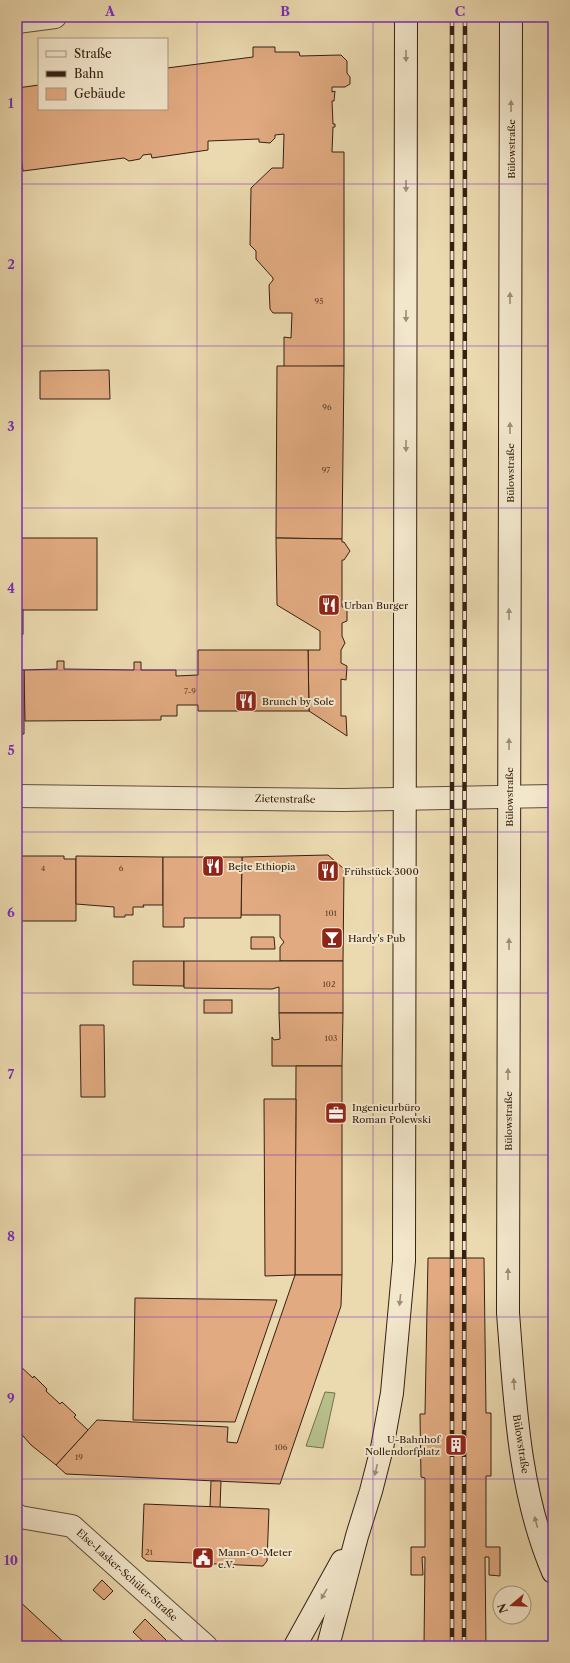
<svg xmlns="http://www.w3.org/2000/svg" width="570" height="1663" font-family="'Libre Caslon Text',serif">
<style>
.green{fill:#b7bf8b;stroke:#76704e}
.building{fill:#e1aa81;stroke:#352012}
.lines{fill:none;stroke-linecap:round;stroke-linejoin:round}
.street-casing{stroke:#624e39;stroke-width:24}
.secondary-casing{stroke:#352012;stroke-width:24}
.street{stroke:#f2e6cb;stroke-width:22}
.secondary{stroke:#f2e6cb;stroke-width:22}
.rail-casing{stroke:#352012;stroke-width:4.5}
.rail{stroke:#f2e6cb;stroke-width:3;stroke-dasharray:9;stroke-linecap:butt}
.oneway{fill:#9d8d78}
.grid{fill:none;stroke:#7b2cbf;stroke-width:1;stroke-opacity:0.55}
.labels{text-anchor:middle;dominant-baseline:central;stroke-width:4;stroke-linejoin:round;paint-order:stroke}
.number-label{font-size:8px;fill:#60422e}
.street-label{font-size:10px;fill:#352012;stroke:#f2e6cb}
.poi-label{font-size:10px;fill:#352012;stroke:#f2e6cb;text-anchor:start}
.neatline{fill:none;stroke:#7b2cbf;stroke-width:1.5}
.grid-label{font-size:13px;text-anchor:middle;font-weight:bold;fill:#7b2cbf}
</style>
<rect width="100%" height="100%" fill="#ebd9af"/>
<filter id="stains"><feTurbulence type="fractalNoise" baseFrequency=".005" numOctaves="4"/><feColorMatrix values="0 0 0 0 .2 0 0 0 0 .09 0 0 0 0 .02 0 0 0 .5 -.17"/></filter>
<radialGradient id="worn" r=".72"><stop offset=".6" stop-color="#630" stop-opacity="0"/><stop offset="1" stop-color="#630" stop-opacity=".3"/></radialGradient>
<polygon class="green" points="325,1392 335,1393 323,1448 306,1446"/>
<g class="building">
<polygon points="253,47 275,47 275,52 299,52 300,56 341,55 347,61 347,73 350,77 350,84 345,87 332,87 332,92 335,91 334,101 332,101 333,124 335,124 335,127 333,127 332,152 344,152 344,366 284,367 284,337 291,338 292,313 273,313 270,309 269,285 273,280 273,278 256,259 256,251 250,245 251,188 272,168 283,168 284,134 275,135 275,138 270,143 259,142 259,139 208,141 208,150 152,158 151,154 143,155 140,159 129,161 124,158 23,171 17,125 17,88 39,85 39,109 167,109 167,68 253,57"/>
<polygon points="277,366 344,366 342,539 276,538"/>
<polygon points="109,370 110,399 40,399 40,371"/>
<rect x="17" y="538" width="80" height="72"/>
<polygon points="276,538 342,539 342,542 344,542 350,551 344,560 342,560 342,607 347,607 347,621 342,623 342,636 345,643 341,650 341,663 347,666 346,680 341,679 341,716 346,716 347,736 309,711 308,650 320,650 320,631 277,605"/>
<rect x="17" y="610" width="6" height="24"/>
<polygon points="198,650 308,650 309,711 198,711 198,705 177,705 177,716 161,716 161,720 25,721 24,670 57,669 57,661 64,661 64,669 134,670 134,662 141,662 141,670 176,670 176,676 198,675"/>
<polygon points="17,669 24,670 24,734 17,734"/>
<polygon points="328,855 344,869 343,961 280,961 280,947 284,942 280,937 280,915 241,915 242,857"/>
<polygon points="17,856 64,856 64,859 76,859 76,921 17,921"/>
<polygon points="76,856 163,857 163,905 143,905 144,907 133,907 133,915 125,915 125,917 114,917 114,907 76,904"/>
<polygon points="163,857 242,857 241,918 184,918 184,927 163,927"/>
<polygon points="251,937 274,937 275,949 251,949"/>
<polygon points="133,961 184,961 184,986 133,985"/>
<polygon points="184,961 343,961 343,1013 279,1013 279,987 272,989 184,988"/>
<rect x="204" y="1000" width="28" height="13"/>
<polygon points="279,1013 343,1013 342,1066 272,1066 272,1037 274,1040 280,1039"/>
<polygon points="80,1025 104,1025 105,1097 81,1097"/>
<polygon points="296,1066 342,1066 342,1275 295,1275"/>
<polygon points="264,1099 296,1099 295,1275 265,1276"/>
<polygon points="428,1258 484,1258 486,1413 491,1413 491,1476 486,1476 486,1547 500,1547 500,1576 489,1575 489,1557 485,1557 486,1646 424,1646 425,1557 422,1557 423,1575 411,1575 411,1547 425,1547 425,1478 421,1477 420,1414 425,1414"/>
<polygon points="295,1275 342,1275 341,1306 280,1484 66,1474 56,1465 97,1420 228,1427 227,1442 237,1443"/>
<polygon points="135,1298 277,1300 235,1422 133,1420"/>
<polygon points="17,1361 21,1364 19,1365 33,1378 34,1376 47,1389 46,1391 60,1404 62,1402 76,1415 74,1417 88,1430 56,1465 31,1445 17,1429"/>
<polygon points="211,1481 221,1481 220,1508 210,1507"/>
<polygon points="144,1504 269,1509 267,1561 263,1566 147,1561 142,1557"/>
<polygon points="102,1580 113,1591 104,1600 93,1590"/>
<polygon points="17,1599 68,1646 17,1646"/>
<polygon points="145,1619 172,1646 148,1646 133,1632"/>
</g>
<g class="lines">
<g class="street-casing">
<g id="street">
<polyline points="17,22 55,17"/>
<polyline points="17,796 344,800 553,796"/>
<polyline points="17,1515 20,1517 72,1526 206,1646"/>
</g>
</g>
<g class="secondary-casing">
<g id="secondary">
<path d="M 511,17 L 508,1313 C 515,1400 518,1490 553,1572"/>
<polyline points="295,1646 342,1561"/>
<polyline points="328,1646 357,1536 371,1491 382,1448 392,1393 404,1261 406,17"/>
</g>
</g>
<use href="#street" class="street"/>
<use href="#secondary" class="secondary"/>
<g class="rail-casing">
<g id="rail">
<polyline points="452,1646 452,17"/>
<polyline points="464,1646 465,17"/>
</g>
</g>
<use href="#rail" class="rail"/>
</g>
<defs><path id="oneway-solid" d="M-6-.8H1V-3.2L6.5 0L1 3.2V.8H-6Z"/></defs>
<g class="oneway">
<use href="#oneway-solid" transform="translate(406 56) rotate(90)"/>
<use href="#oneway-solid" transform="translate(511 106) rotate(-90)"/>
<use href="#oneway-solid" transform="translate(406 186) rotate(90)"/>
<use href="#oneway-solid" transform="translate(510 298) rotate(-90)"/>
<use href="#oneway-solid" transform="translate(406 316) rotate(90)"/>
<use href="#oneway-solid" transform="translate(510 428) rotate(-90)"/>
<use href="#oneway-solid" transform="translate(406 446) rotate(90)"/>
<use href="#oneway-solid" transform="translate(509 614) rotate(-90)"/>
<use href="#oneway-solid" transform="translate(509 744) rotate(-90)"/>
<use href="#oneway-solid" transform="translate(509 944) rotate(-90)"/>
<use href="#oneway-solid" transform="translate(508 1074) rotate(-90)"/>
<use href="#oneway-solid" transform="translate(508 1274) rotate(-90)"/>
<use href="#oneway-solid" transform="translate(400 1300) rotate(96)"/>
<use href="#oneway-solid" transform="translate(514 1384) rotate(-94)"/>
<use href="#oneway-solid" transform="translate(376 1470) rotate(103)"/>
<use href="#oneway-solid" transform="translate(536 1522) rotate(-105)"/>
<use href="#oneway-solid" transform="translate(324 1594) rotate(120)"/>
</g>
<path class="grid" d="M 197,17 L 197,1646M 373,17 L 373,1646M 17,184 L 553,184M 17,346 L 553,346M 17,508 L 553,508M 17,670 L 553,670M 17,832 L 553,832M 17,993 L 553,993M 17,1155 L 553,1155M 17,1317 L 553,1317M 17,1479 L 553,1479"/>
<defs>
<g id="restaurant-square" transform="scale(1.15)"><rect x="-9" y="-9" width="18" height="18" rx="4" fill="#8f2418" stroke="#f2e6cb"/><path d="M-5-6h1v4h1v-4h1v4h1v-4h1v5L-1.5 .5V6h-2V.5L-5-1ZM5-6V6H3V1.5H1.5Q1.5-4 5-6Z" fill="#fff"/></g>
<g id="bar-square" transform="scale(1.15)"><rect x="-9" y="-9" width="18" height="18" rx="4" fill="#8f2418" stroke="#f2e6cb"/><path d="M-6-5H6L.8 .8V4.5H3.5V6h-7V4.5H-.8V.8Z" fill="#fff"/></g>
<g id="office-square" transform="scale(1.15)"><rect x="-9" y="-9" width="18" height="18" rx="4" fill="#8f2418" stroke="#f2e6cb"/><path d="M-6-3h4V-5.5h4V-3h4V5H-6ZM-1-4.5V-3h2v-1.5ZM-6 0V1H6V0Z" fill="#fff"/></g>
<g id="building-square" transform="scale(1.15)"><rect x="-9" y="-9" width="18" height="18" rx="4" fill="#8f2418" stroke="#f2e6cb"/><path d="M-4-6H4V6H1V3H-1V6H-4ZM-2.5-4.3h1.7v1.8h-1.7ZM.8-4.3h1.7v1.8H.8ZM-2.5-1h1.7V.8h-1.7ZM.8-1h1.7V.8H.8Z" fill="#fff"/></g>
<g id="civic-square" transform="scale(1.15)"><rect x="-9" y="-9" width="18" height="18" rx="4" fill="#8f2418" stroke="#f2e6cb"/><path d="M-.6-6.5H3V-4.5H.6V-3L4-1V1h2V6H-6V1h2V-1L-.6-3ZM-1.2 2.5V6h2.4V2.5Z" fill="#fff"/></g>
</defs>
<g fill-rule="evenodd">
<use href="#restaurant-square" x="329" y="605"/>
<use href="#restaurant-square" x="246" y="701"/>
<use href="#restaurant-square" x="213" y="866"/>
<use href="#restaurant-square" x="328" y="871"/>
<use href="#bar-square" x="332" y="938"/>
<use href="#office-square" x="336" y="1113"/>
<use href="#building-square" x="456" y="1445"/>
<use href="#civic-square" x="203" y="1558"/>
</g>
<g class="labels">
<g class="number-label">
<text x="319" y="301">95</text>
<text x="327" y="407">96</text>
<text x="326" y="470">97</text>
<text x="190" y="691">7-9</text>
<text x="43" y="868">4</text>
<text x="121" y="868">6</text>
<text x="331" y="913">101</text>
<text x="329" y="984">102</text>
<text x="331" y="1038">103</text>
<text x="281" y="1447">106</text>
<text x="79" y="1457">19</text>
<text x="149" y="1552">21</text>
</g>
<g class="street-label">
<text transform="translate(511 149) rotate(-90)">Bülowstraße</text>
<text transform="translate(510 473) rotate(-90)">Bülowstraße</text>
<text transform="translate(509 797) rotate(-90)">Bülowstraße</text>
<text transform="translate(285 799) rotate(1)">Zietenstraße</text>
<text transform="translate(508 1121) rotate(-90)">Bülowstraße</text>
<text transform="translate(521 1444) rotate(81)">Bülowstraße</text>
<text transform="translate(127 1575) rotate(42)">Else-Lasker-Schüler-Straße</text>
</g>
<g class="poi-label">
<text x="344" y="605">Urban Burger</text>
<text x="262" y="701">Brunch by Sole</text>
<text x="228" y="866">Bejte Ethiopia</text>
<text x="344" y="871">Frühstück 3000</text>
<text x="348" y="938">Hardy's Pub</text>
<text x="352" y="1107">Ingenieurbüro<tspan x="352" dy="12">Roman Polewski</tspan></text>
<text x="440" y="1439" text-anchor="end">U-Bahnhof<tspan x="440" dy="12">Nollendorfplatz</tspan></text>
<text x="218" y="1552">Mann-O-Meter<tspan x="218" dy="12">e.V.</tspan></text>
</g>
</g>
<rect width="570" height="1663" fill="none" stroke="#ebd9af" stroke-width="44"/>
<rect x="38" y="38" width="130" height="72" fill="#f2e6cb" stroke="#a69781"/>
<rect x="46" y="51" width="20" height="6" fill="#f2e6cb" stroke="#a69781"/>
<text x="74" y="58" font-size="12" fill="#352012">Straße</text>
<rect x="46" y="71" width="20" height="6" fill="#352012" stroke="#a69781"/>
<text x="74" y="78" font-size="12" fill="#352012">Bahn</text>
<rect x="46" y="88" width="20" height="12" fill="#e1aa81" stroke="#a69781"/>
<text x="74" y="98" font-size="12" fill="#352012">Gebäude</text>
<g transform="translate(512 1605) rotate(251)"><circle r="19" fill="#f2e6cb" stroke="#a69781"/>
<path d="M0-3L7 15L0 10L-7 15Z" fill="#8f2418"/>
<text y="-6" font-size="11" font-weight="bold" text-anchor="middle" fill="#352012">N</text>
</g>
<rect x="22" y="22" width="526" height="1619" class="neatline"/>
<g class="grid-label">
<text x="110" y="16">A</text>
<text x="285" y="16">B</text>
<text x="460" y="16">C</text>
<text x="11" y="108">1</text>
<text x="11" y="269">2</text>
<text x="11" y="431">3</text>
<text x="11" y="593">4</text>
<text x="11" y="755">5</text>
<text x="11" y="917">6</text>
<text x="11" y="1079">7</text>
<text x="11" y="1241">8</text>
<text x="11" y="1403">9</text>
<text x="11" y="1565">10</text>
</g>
<rect width="100%" height="100%" filter="url(#stains)"/>
<rect width="100%" height="100%" fill="url(#worn)"/>
</svg>
